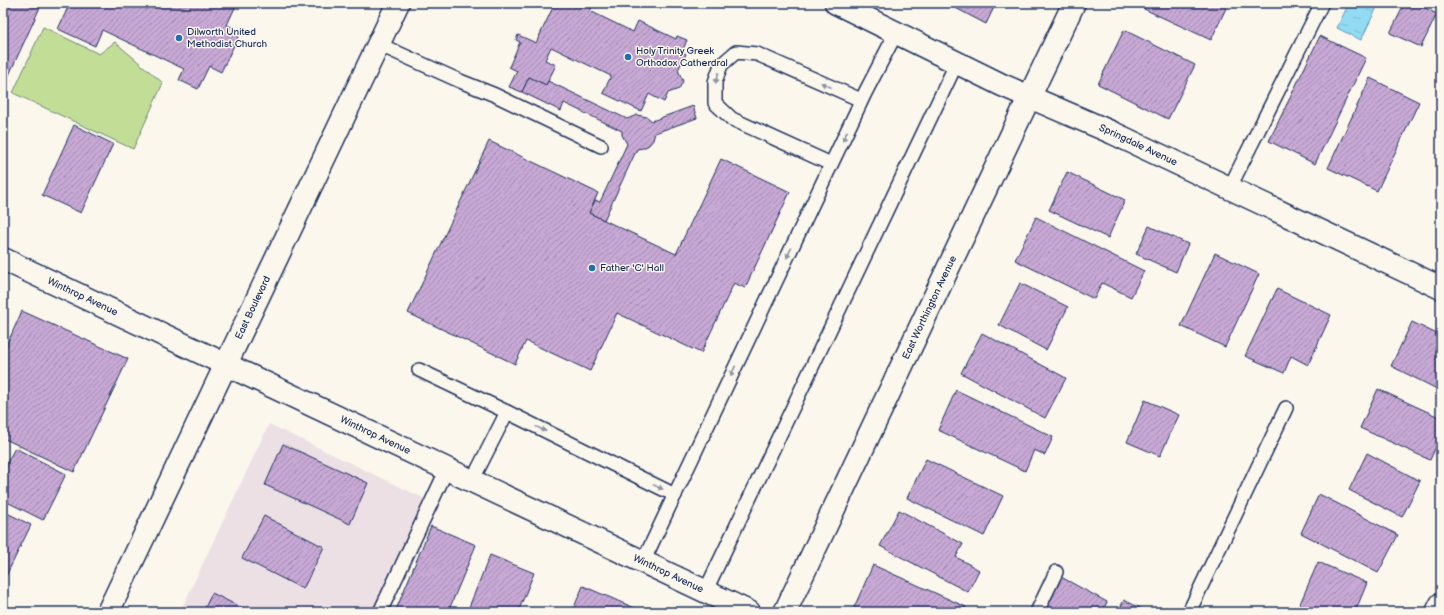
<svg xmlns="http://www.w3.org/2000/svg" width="1444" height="615" font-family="'Balsamiq Sans',sans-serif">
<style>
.built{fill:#ece0e5}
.park{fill:#c2de96;stroke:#6e867a}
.water{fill:url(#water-ripples);stroke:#6297b7}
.building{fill:url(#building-hatch);stroke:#1b2f5e}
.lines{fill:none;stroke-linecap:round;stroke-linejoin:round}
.service-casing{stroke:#1b2f5e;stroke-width:16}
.minor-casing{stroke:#1b2f5e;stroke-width:25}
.tertiary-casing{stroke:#1b2f5e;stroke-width:25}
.service{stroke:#fbf7ec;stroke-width:13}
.minor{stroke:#fbf7ec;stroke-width:22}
.tertiary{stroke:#fbf7ec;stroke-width:22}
.oneway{fill:#8b93a5}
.poi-dot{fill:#1f6fb2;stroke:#fbf7ec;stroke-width:1.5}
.labels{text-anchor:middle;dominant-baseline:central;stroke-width:3;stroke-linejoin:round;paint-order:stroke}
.poi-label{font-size:10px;fill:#1b2f5e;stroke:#fbf7ec;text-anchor:start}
.street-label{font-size:10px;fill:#1b2f5e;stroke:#fbf7ec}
</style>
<defs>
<pattern id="water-ripples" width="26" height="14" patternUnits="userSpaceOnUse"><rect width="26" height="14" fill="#92dcf3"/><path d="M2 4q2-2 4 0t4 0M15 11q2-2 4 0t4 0" fill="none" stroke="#7dbdd3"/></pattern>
<pattern id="building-hatch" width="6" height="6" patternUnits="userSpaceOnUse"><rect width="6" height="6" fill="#c8a9d5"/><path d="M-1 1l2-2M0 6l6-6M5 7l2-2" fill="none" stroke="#a28ab0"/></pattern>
</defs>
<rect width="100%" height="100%" fill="#fbf7ec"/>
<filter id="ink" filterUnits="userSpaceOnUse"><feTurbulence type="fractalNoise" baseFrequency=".025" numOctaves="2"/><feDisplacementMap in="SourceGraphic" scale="8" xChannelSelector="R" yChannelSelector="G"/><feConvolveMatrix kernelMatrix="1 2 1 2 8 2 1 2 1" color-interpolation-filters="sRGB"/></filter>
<g filter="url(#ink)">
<polygon class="built" points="269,424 440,506 405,564 382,612 180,612"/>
<polygon class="park" points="43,27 99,54 115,42 163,83 133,149 13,93"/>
<polygon class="water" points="1349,3 1379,3 1361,40 1337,28"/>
<g class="building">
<polygon points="3,3 42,3 3,88"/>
<polygon points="65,3 237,3 227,25 241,31 221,72 209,66 198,89 179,80 184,69 102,30 95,46 58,29 69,5"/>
<polygon points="555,3 594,3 590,11 633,32 638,21 676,39 677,36 687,40 682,52 686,54 678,70 683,81 679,89 668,93 664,102 649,94 641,111 603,93 611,76 551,47 545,60 556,65 546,85 529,77 522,92 509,87 517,71 509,67 520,42 516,40 518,35 536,43"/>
<polygon points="946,3 996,3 986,24"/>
<polygon points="1147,3 1220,3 1227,6 1211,40 1144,9"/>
<polygon points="1405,3 1415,3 1437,14 1421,47 1390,33"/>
<polygon points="1124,30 1195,65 1168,119 1098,84"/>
<polygon points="1320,36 1366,58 1315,164 1269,141"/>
<polygon points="529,77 546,85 548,81 627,119 637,115 647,117 652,121 693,106 697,118 655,133 653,140 649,145 643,148 637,149 604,220 589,213 595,200 600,202 627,144 622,135 622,131 564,103 561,111 522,92"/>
<polygon points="1370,78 1419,102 1377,191 1328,168"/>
<polygon points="74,125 113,144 81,213 42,195"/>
<polygon points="489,141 598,193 589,213 676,254 721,159 790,192 745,288 734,283 701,353 617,313 590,371 526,341 515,364 408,313"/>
<polygon points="1067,172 1125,200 1108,238 1049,210"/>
<polygon points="1036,217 1144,271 1131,297 1102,283 1094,299 1015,260"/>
<polygon points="1149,226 1188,244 1176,272 1136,254"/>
<polygon points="1215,253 1259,274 1225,347 1181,326"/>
<polygon points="1020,283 1068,307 1046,350 999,325"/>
<polygon points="1277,289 1331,315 1308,365 1291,356 1284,373 1245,356"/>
<polygon points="22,311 128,359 74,472 3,438 3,353"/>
<polygon points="1412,322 1441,336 1441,391 1391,366"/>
<polygon points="982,333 1066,378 1045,418 961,373"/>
<polygon points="1378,389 1441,418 1441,435 1430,460 1360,428"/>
<polygon points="956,390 1053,437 1045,455 1034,450 1025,471 938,430"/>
<polygon points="1145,400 1179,415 1160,456 1127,442"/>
<polygon points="283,444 368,483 350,524 265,485"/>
<polygon points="15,448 66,474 43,520 3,500 3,470"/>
<polygon points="1367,453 1420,481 1402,517 1349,490"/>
<polygon points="926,459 1003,496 984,536 907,498"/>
<polygon points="1319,494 1398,535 1378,573 1301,533"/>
<polygon points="899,510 963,544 956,557 979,570 968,592 880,546"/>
<polygon points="3,511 31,525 5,578 3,577"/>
<polygon points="264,516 324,547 303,589 242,558"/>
<polygon points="431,526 476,545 448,612 395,612"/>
<polygon points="490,555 534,573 518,612 467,612"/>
<polygon points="1318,562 1367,583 1355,612 1312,612 1299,606"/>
<polygon points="873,565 966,607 964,612 852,612"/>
<polygon points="1061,577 1107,602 1102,612 1043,612"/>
<polygon points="583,586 644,612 572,612"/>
<polygon points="212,593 250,612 203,612"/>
<polygon points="1124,600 1148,612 1118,612"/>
</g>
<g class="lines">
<g class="service-casing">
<g id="service">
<polyline points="378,44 460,81 495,95 601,146"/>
<polyline points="831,164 732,119 715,103 715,82 721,65 736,52 757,54 861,100"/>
<polyline points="1229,189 1322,3"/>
<polyline points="419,370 507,412 472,481"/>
<polyline points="507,412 675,495"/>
<polyline points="643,562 865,93 896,33"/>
<polyline points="705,592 957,62"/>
<polyline points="380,612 447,469"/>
<polyline points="1037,612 1056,572"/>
<polyline points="1189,612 1286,408"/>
</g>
</g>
<g class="minor-casing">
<g id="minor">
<path id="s1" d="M 836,3 L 1002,85 L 1113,133 L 1441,288"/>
<path id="s2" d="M 3,259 L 749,612"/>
<path id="s3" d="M 785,612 L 1074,3"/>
</g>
</g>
<g class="tertiary-casing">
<g id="tertiary">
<path id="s4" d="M 108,612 L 398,3"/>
<polyline points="1437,612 1441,604"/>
</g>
</g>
<use href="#service" class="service"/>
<use href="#minor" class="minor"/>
<use href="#tertiary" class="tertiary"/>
</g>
<defs><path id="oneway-solid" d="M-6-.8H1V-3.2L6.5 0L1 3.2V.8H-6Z"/></defs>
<g class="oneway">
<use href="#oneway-solid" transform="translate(717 78) rotate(107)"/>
<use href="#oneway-solid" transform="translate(826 85) rotate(-156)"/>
<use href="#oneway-solid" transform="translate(845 136) rotate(115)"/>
<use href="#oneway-solid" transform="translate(789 253) rotate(115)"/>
<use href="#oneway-solid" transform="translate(733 371) rotate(115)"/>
<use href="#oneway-solid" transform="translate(541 429) rotate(26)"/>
<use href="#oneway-solid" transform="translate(658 487) rotate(26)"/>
</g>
</g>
<g class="poi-dot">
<circle cx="179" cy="38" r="4"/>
<circle cx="628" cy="57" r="4"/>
<circle cx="592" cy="268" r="4"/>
</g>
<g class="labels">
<g class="poi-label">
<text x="187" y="32">Dilworth United<tspan x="187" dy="12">Methodist Church</tspan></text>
<text x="636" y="51">Holy Trinity Greek<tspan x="636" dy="12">Orthodox Catherdral</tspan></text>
<text x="600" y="268">Father 'C' Hall</text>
</g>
<g class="street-label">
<text stroke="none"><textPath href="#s1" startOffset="334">Springdale Avenue</textPath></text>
<text stroke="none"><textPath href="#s2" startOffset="88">Winthrop Avenue</textPath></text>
<text stroke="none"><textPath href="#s4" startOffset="337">East Boulevard</textPath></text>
<text stroke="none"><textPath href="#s3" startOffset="337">East Worthington Avenue</textPath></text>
<text stroke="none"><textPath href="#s2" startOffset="412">Winthrop Avenue</textPath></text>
<text stroke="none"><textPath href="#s2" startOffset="736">Winthrop Avenue</textPath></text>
</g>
</g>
<rect width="1444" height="615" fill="none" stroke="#fbf7ec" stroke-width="16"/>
<rect x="8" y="8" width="1428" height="599" fill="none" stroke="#1b2f5e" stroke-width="1.5" filter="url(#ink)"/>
</svg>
